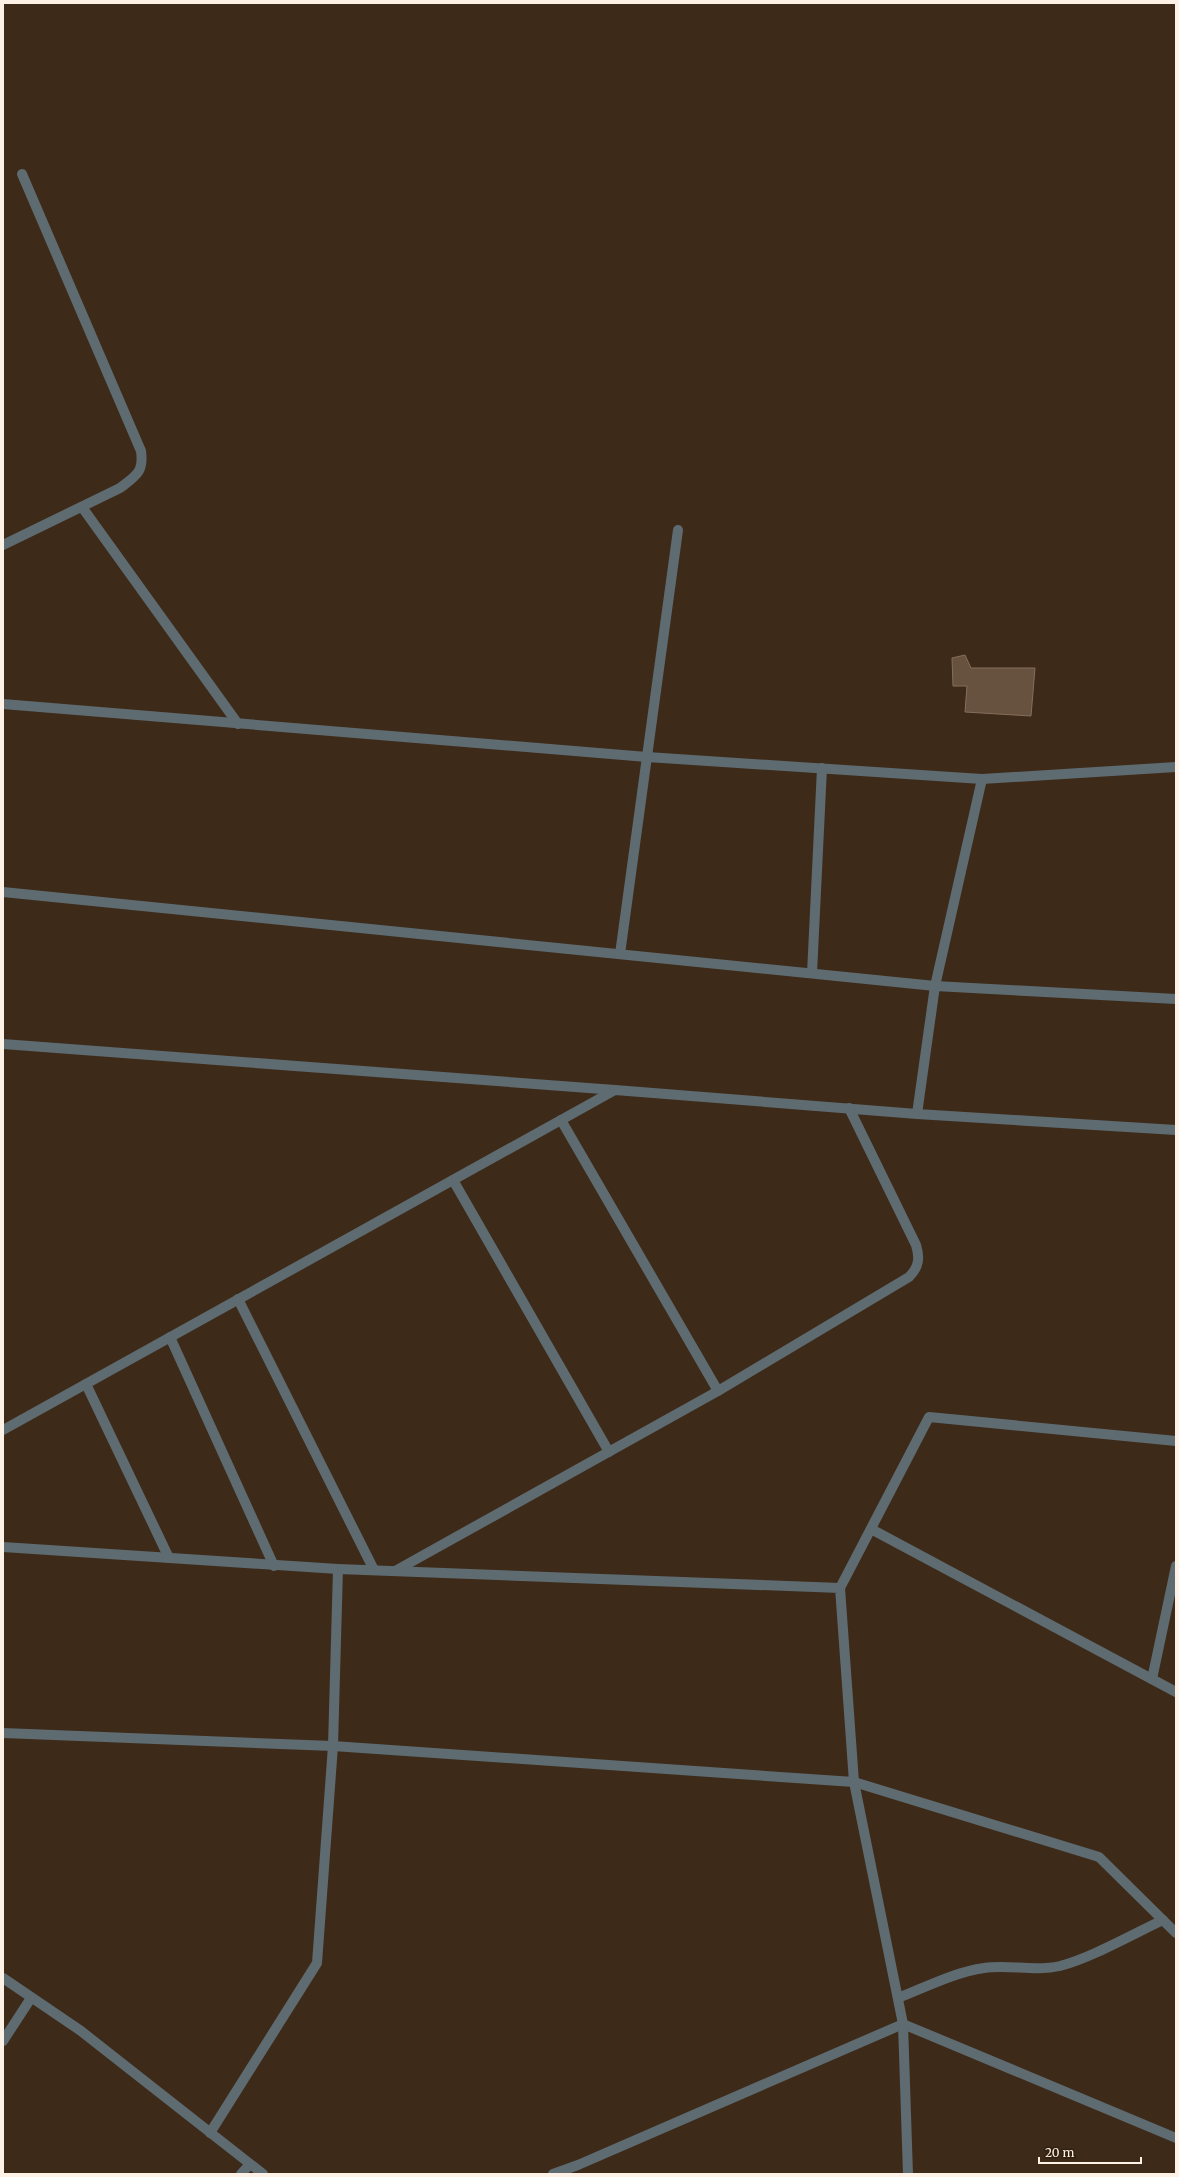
<svg xmlns="http://www.w3.org/2000/svg" width="1179" height="2177" font-family="Merriweather,serif">
<style>
.building{fill:#67523f;stroke:#856e5b}
.lines{fill:none;stroke-linecap:round;stroke-linejoin:round}
.minor{stroke:#5e6b71;stroke-width:10}
</style>
<rect width="100%" height="100%" fill="#3d2a19"/>
<polygon class="building" points="965,655 971,668 1035,668 1031,716 965,712 967,686 953,686 952,658"/>
<g class="lines">
<g class="minor">
<polyline points="82,507 238,724"/>
<path d="M 3,545 L 120,488 C 136,476 144,472 141,451 L 22,174"/>
<polyline points="3,704 647,757 982,779 935,986 917,1114 1176,1130"/>
<polyline points="982,779 1176,767"/>
<polyline points="3,892 935,986 1176,999"/>
<polyline points="620,954 678,530"/>
<polyline points="812,973 822,768"/>
<polyline points="3,1044 615,1090"/>
<polyline points="561,1120 718,1391"/>
<polyline points="453,1180 609,1452"/>
<polyline points="238,1299 374,1570"/>
<polyline points="170,1337 274,1566"/>
<polyline points="86,1384 169,1558"/>
<polyline points="3,1430 615,1090 917,1114"/>
<polyline points="871,1529 1176,1692"/>
<polyline points="3,1547 338,1569 333,1746 317,1963 210,2133"/>
<path d="M 395,1571 L 718,1391 L 909,1277 C 919,1267 920,1258 916,1245 L 849,1108"/>
<polyline points="840,1588 929,1417 1176,1441"/>
<polyline points="1152,1679 1176,1566"/>
<polyline points="3,1733 333,1746 854,1782 840,1588 338,1569"/>
<polyline points="3,1978 81,2031 263,2174"/>
<path d="M 898,1998 C 926,1987 955,1972 984,1968 C 1010,1964 1034,1972 1060,1966 C 1091,1958 1133,1934 1163,1920"/>
<polyline points="3,2041 31,1998"/>
<polyline points="241,2174 250,2164"/>
<polyline points="553,2174 578,2165 903,2024 854,1782 1099,1857 1176,1933"/>
<polyline points="908,2174 903,2024 1176,2138"/>
</g>
</g>
<rect width="1179" height="2177" fill="none" stroke="#fef1e6" stroke-width="8"/>
<path d="M1039 2157v6h102v-6" fill="none" stroke="#fef1e6" stroke-width="2"/>
<text x="1045" y="2157" font-size="12" fill="#fef1e6" stroke="#32200f" stroke-width="3" paint-order="stroke">20 m</text>
</svg>
